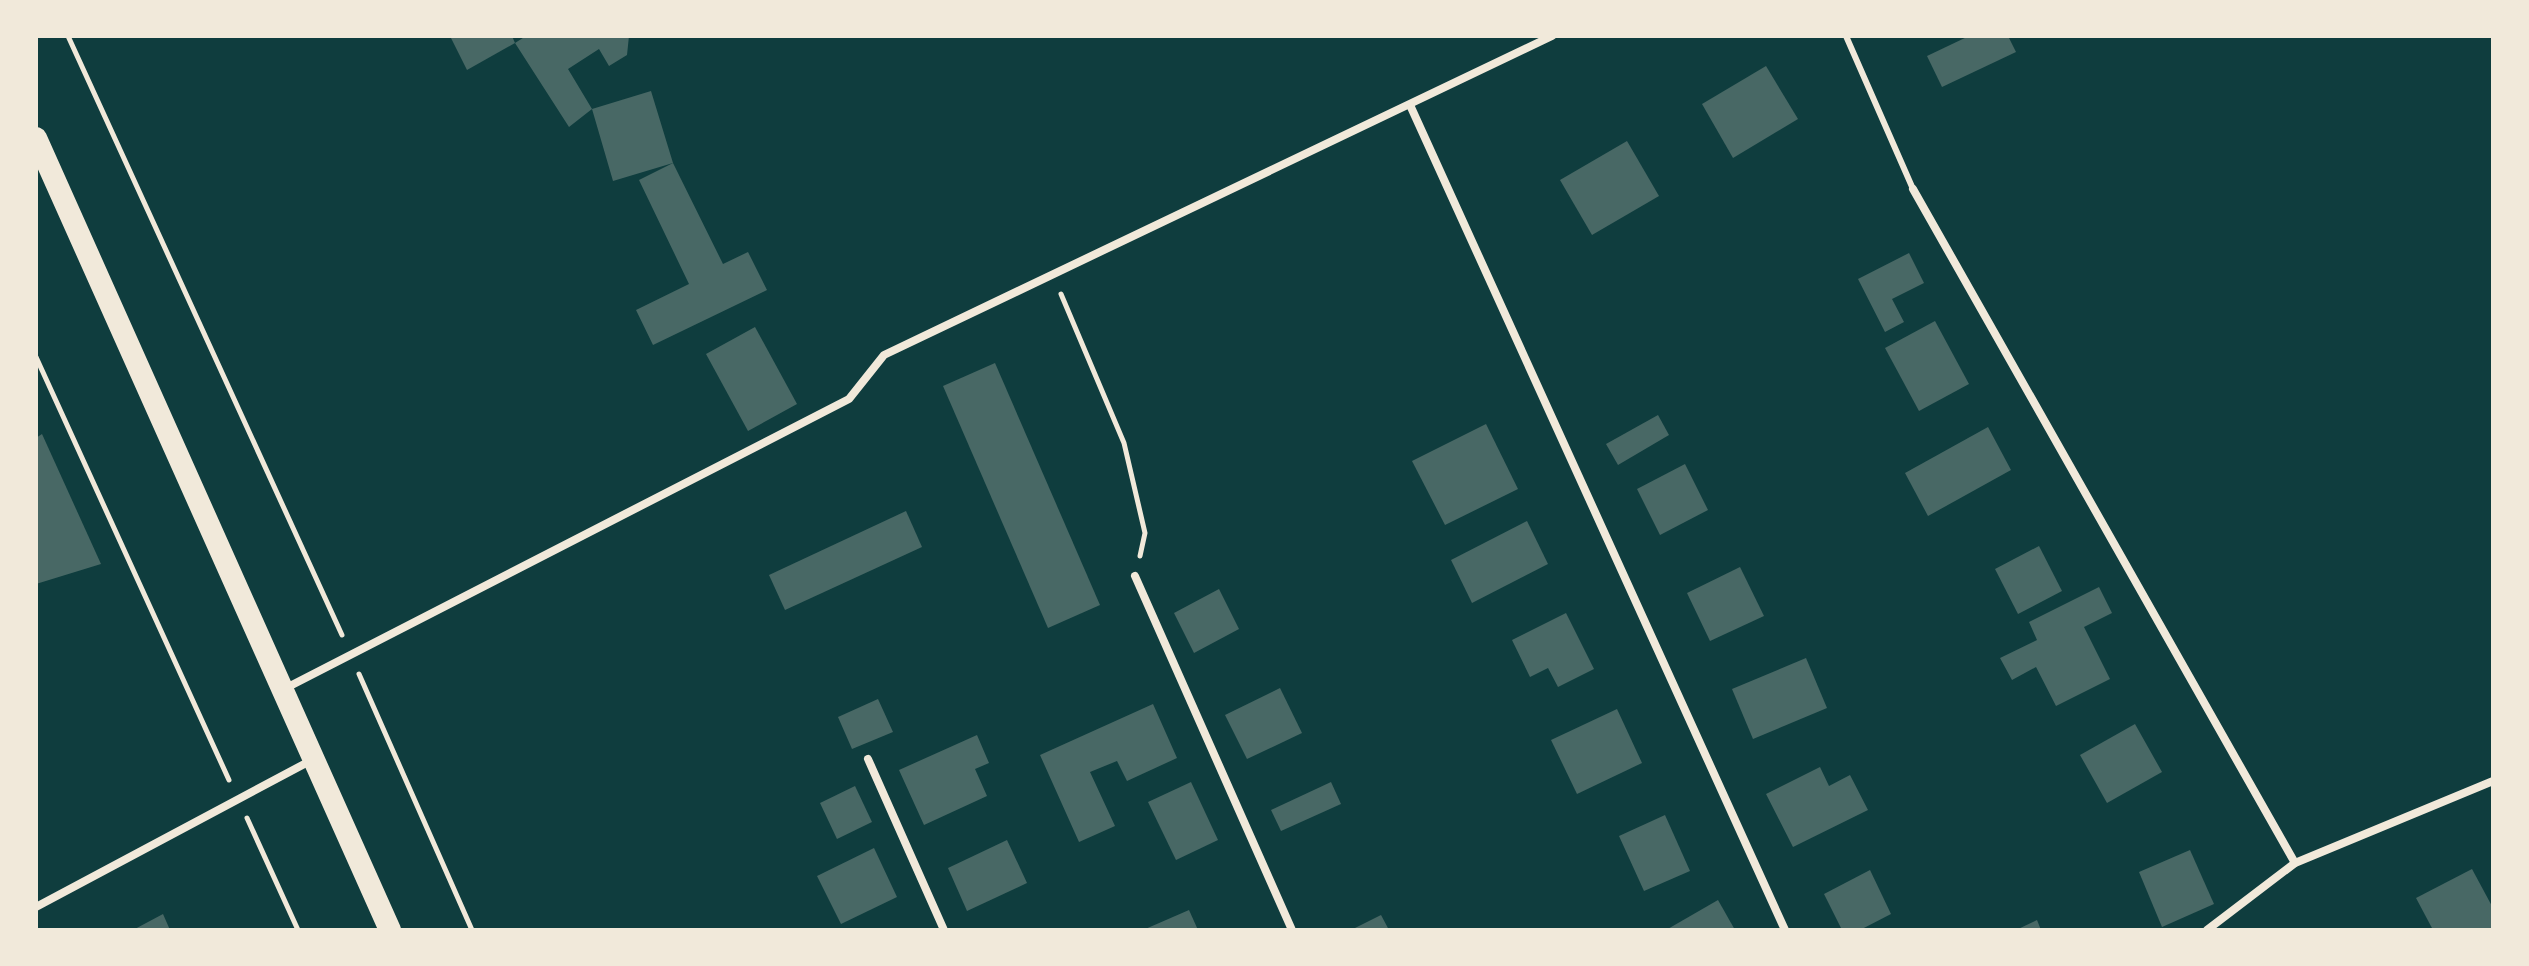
<svg xmlns="http://www.w3.org/2000/svg" width="2529" height="966" viewBox="0 0 2529 966" font-family="'Sofia Sans Condensed',sans-serif">
	<rect width="100%" height="100%" fill="#0f3d3e"/>
	<!-- building -->
	<g fill="#486865">
		<polygon points="450,36 512,36 515,43 467,70"/>
		<polygon points="526,36 629,36 627,55 609,66 599,49 568,69 592,109 569,127 515,43"/>
		<polygon points="1969,36 2008,36 2016,52 1942,87 1927,56"/>
		<polygon points="1766,66 1798,119 1733,158 1702,104"/>
		<polygon points="651,91 673,163 723,264 748,252 767,290 653,345 636,310 689,284 639,180 673,163 613,181 592,109"/>
		<polygon points="1627,141 1659,196 1592,235 1560,180"/>
		<polygon points="1909,253 1924,283 1892,299 1904,322 1885,332 1858,279"/>
		<polygon points="1935,321 1969,384 1919,411 1885,348"/>
		<polygon points="755,327 797,404 748,431 706,354"/>
		<polygon points="995,363 1100,605 1048,628 943,386"/>
		<polygon points="1658,415 1669,435 1618,465 1606,444"/>
		<polygon points="1486,424 1518,489 1445,525 1412,461"/>
		<polygon points="1988,427 2011,470 1928,516 1905,473"/>
		<polygon points="42,434 101,564 36,584 36,438"/>
		<polygon points="1685,464 1708,510 1660,535 1637,489"/>
		<polygon points="906,511 922,547 785,610 769,575"/>
		<polygon points="1527,521 1548,564 1472,603 1451,560"/>
		<polygon points="2039,546 2062,591 2018,614 1995,569"/>
		<polygon points="1740,567 1764,616 1710,641 1687,593"/>
		<polygon points="2099,587 2112,613 2084,627 2110,679 2056,706 2036,667 2012,680 2000,658 2037,640 2029,622"/>
		<polygon points="1219,589 1239,629 1194,653 1174,613"/>
		<polygon points="1566,613 1594,669 1558,687 1548,668 1530,677 1512,640"/>
		<polygon points="1806,658 1827,708 1753,739 1732,689"/>
		<polygon points="1280,688 1302,733 1247,759 1225,715"/>
		<polygon points="878,699 893,732 852,749 838,717"/>
		<polygon points="1153,704 1177,758 1127,781 1117,761 1090,772 1115,826 1079,842 1040,755"/>
		<polygon points="1617,709 1642,763 1577,794 1551,740"/>
		<polygon points="2135,724 2162,772 2107,803 2080,755"/>
		<polygon points="977,735 989,763 975,769 987,796 924,825 899,770"/>
		<polygon points="1820,767 1829,786 1850,775 1868,810 1793,847 1766,794"/>
		<polygon points="1191,782 1218,840 1176,860 1148,802"/>
		<polygon points="1331,782 1341,804 1281,831 1271,810"/>
		<polygon points="855,786 872,822 837,839 820,803"/>
		<polygon points="1665,815 1690,871 1644,891 1619,836"/>
		<polygon points="1007,840 1027,883 967,911 948,868"/>
		<polygon points="874,848 897,897 841,924 817,876"/>
		<polygon points="2190,850 2214,904 2162,927 2139,872"/>
		<polygon points="2472,869 2493,908 2493,930 2433,930 2416,898"/>
		<polygon points="1870,870 1891,914 1860,930 1842,930 1824,894"/>
		<polygon points="1718,900 1735,930 1666,930"/>
		<polygon points="1189,910 1198,930 1143,930"/>
		<polygon points="163,914 170,930 133,930"/>
		<polygon points="1381,915 1389,930 1351,930"/>
		<polygon points="2037,920 2041,930 2016,930"/>
	</g>
	<g fill="none" stroke-linecap="round" stroke-linejoin="round">
		<!-- path -->
		<g stroke="#f1e9da" stroke-width="5">
			<polyline points="68,36 342,635"/>
			<polyline points="1061,294 1124,443 1145,533 1140,556"/>
			<polyline points="36,357 229,780"/>
			<polyline points="359,674 472,930"/>
			<polyline points="247,818 298,930"/>
		</g>
		<!-- service -->
		<polyline stroke="#f1e9da" stroke-width="6" points="1846,36 1913,189"/>
		<!-- minor -->
		<g stroke="#f1e9da" stroke-width="8">
			<polyline points="1410,105 1785,930"/>
			<polyline points="1913,189 2295,863"/>
			<polyline points="1135,576 1292,930"/>
			<polyline points="286,688 849,399 884,355 1552,36"/>
			<polyline points="868,759 944,930"/>
			<polyline points="36,907 310,761"/>
			<polyline points="2207,930 2295,863 2493,781"/>
		</g>
		<!-- trunk -->
		<polyline stroke="#f1e9da" stroke-width="22" points="36,138 390,930"/>
	</g>
	<!-- border -->
	<rect width="2529" height="966" fill="none" stroke="#f1e9da" stroke-width="76"/>
</svg>
